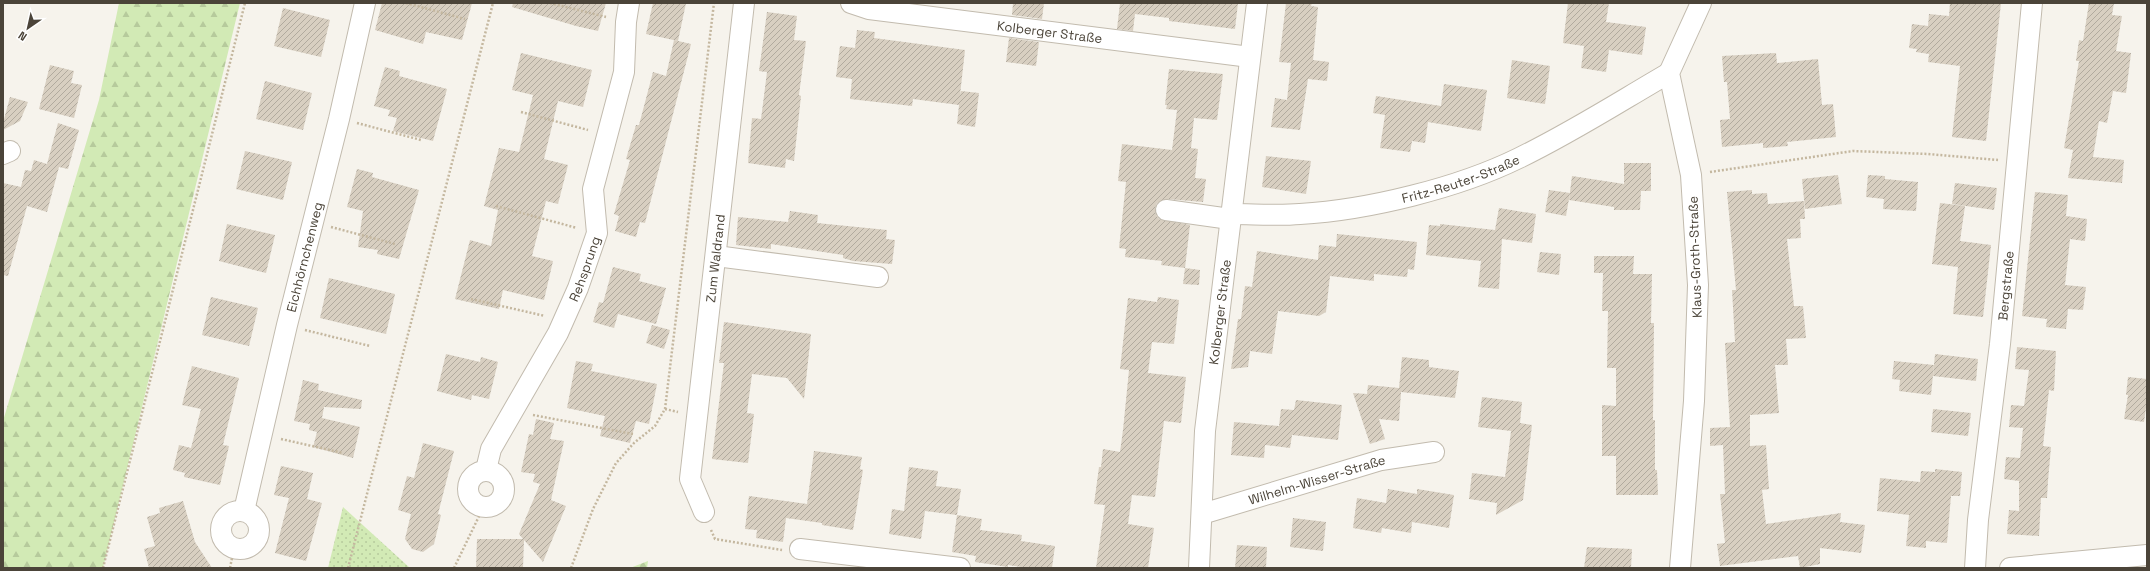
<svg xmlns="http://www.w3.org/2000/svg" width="2150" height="571" viewBox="0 0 2150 571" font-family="'Space Grotesk',sans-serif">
	<defs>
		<pattern id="grass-dots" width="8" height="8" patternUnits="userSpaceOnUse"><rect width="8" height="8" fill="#d2eab5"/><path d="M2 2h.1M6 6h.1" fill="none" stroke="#b6ca9c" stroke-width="1.8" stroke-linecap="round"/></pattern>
		<pattern id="forest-firs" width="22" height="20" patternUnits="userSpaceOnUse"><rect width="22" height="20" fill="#d2eab5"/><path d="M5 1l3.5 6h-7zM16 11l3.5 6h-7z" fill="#b6ca9c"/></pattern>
		<pattern id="building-hatch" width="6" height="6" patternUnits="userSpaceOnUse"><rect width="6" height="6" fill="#d8cfc1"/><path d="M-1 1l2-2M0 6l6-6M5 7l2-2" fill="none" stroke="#b1aa9e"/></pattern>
	</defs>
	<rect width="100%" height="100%" fill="#f6f3ec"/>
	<!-- grass -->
	<polygon fill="url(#grass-dots)" points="343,507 410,568 328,568"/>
	<!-- forest -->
	<g fill="url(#forest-firs)">
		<polygon points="119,3 240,3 103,568 3,568 3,421 99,100"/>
		<polygon points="648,561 647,568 630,568"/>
	</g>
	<!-- building -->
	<g fill="url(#building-hatch)">
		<polygon points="382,3 472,3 462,40 426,32 423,44 375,30"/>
		<polygon points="513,3 606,3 598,31 576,26 512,7"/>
		<polygon points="653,3 686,3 678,41 646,34"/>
		<polygon points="1013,3 1044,3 1042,19 1012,15"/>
		<polygon points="1120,3 1238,3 1235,29 1169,21 1169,18 1135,14 1133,31 1117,29"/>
		<polygon points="1286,3 1312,3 1311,6 1318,7 1313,60 1329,62 1327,81 1308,79 1300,130 1271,127 1275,98 1287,100 1291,63 1279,62"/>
		<polygon points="1568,3 1609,3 1606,22 1646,27 1642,55 1609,50 1606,72 1581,68 1584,46 1563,43"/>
		<polygon points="1950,3 2001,3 1986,141 1952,137 1960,66 1928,62 1929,54 1916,52 1917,49 1909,48 1912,24 1928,26 1929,14 1949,16"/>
		<polygon points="2089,3 2114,3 2112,15 2122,16 2116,51 2131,53 2126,93 2113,91 2107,123 2099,121 2093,157 2124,160 2122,183 2068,178 2073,150 2064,148 2079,61 2076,61 2079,40 2083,41"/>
		<polygon points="283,8 330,20 321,57 274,46"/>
		<polygon points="767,12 797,16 794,40 806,41 799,95 801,96 794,161 786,159 785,168 748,163 752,118 761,119 767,72 759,71"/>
		<polygon points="857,30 875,32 874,38 965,50 960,95 961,91 979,93 975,127 957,124 959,105 913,99 912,106 850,99 852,79 836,77 840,46 855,48"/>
		<polygon points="1009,38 1039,42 1036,66 1006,62"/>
		<polygon points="674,40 691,44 645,223 640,222 636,237 615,231 619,216 614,214 630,160 626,159 636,125 639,125 653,72 666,76"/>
		<polygon points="521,53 592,70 583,107 558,101 544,159 568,165 558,204 546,201 532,256 553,261 544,300 503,290 499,309 455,299 470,240 491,246 498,210 484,206 499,148 519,152 533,95 512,90"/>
		<polygon points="1776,53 1777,63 1818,59 1822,105 1833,104 1836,137 1787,142 1788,146 1763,148 1763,143 1722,147 1720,120 1730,119 1727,82 1724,82 1722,56"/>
		<polygon points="1512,60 1550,66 1545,104 1507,98"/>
		<polygon points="50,65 74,71 71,83 82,85 74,118 39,109"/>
		<polygon points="385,67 400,71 399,76 447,89 433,141 393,131 397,118 388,116 390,110 374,106"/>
		<polygon points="1169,69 1223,74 1217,120 1194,118 1191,148 1198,149 1195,178 1206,179 1203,202 1167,199 1157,203 1155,208 1156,215 1159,219 1190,225 1185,268 1161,265 1162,261 1125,257 1126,249 1119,248 1126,182 1118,181 1122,144 1172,150 1177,110 1166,109 1167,105 1165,105"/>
		<polygon points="265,81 312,93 303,130 256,119"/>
		<polygon points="1444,84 1487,90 1481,131 1428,122 1425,143 1412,141 1410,152 1380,148 1385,115 1373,113 1376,96 1441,106"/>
		<polygon points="10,97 28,102 20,121 3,130 3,123"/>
		<polygon points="58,123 79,130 68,169 59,167 47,212 27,206 8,276 3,275 3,183 21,187 25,170 31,171 34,160 47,164"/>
		<polygon points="245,151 292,162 283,200 236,189"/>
		<polygon points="1266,156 1311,161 1306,194 1262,187"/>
		<polygon points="1624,163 1651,163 1651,191 1641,191 1640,210 1614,210 1614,207 1569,200 1572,176 1624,184"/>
		<polygon points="357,169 373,173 372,177 419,190 399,259 377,254 378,250 358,247 363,211 347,207"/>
		<polygon points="1838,175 1842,204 1805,209 1802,179"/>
		<polygon points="1868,175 1885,176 1885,179 1918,182 1916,211 1883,209 1884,199 1866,197"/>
		<polygon points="1955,183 1997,188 1994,210 1952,204"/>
		<polygon points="1549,190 1570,193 1566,216 1545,212"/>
		<polygon points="1752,190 1752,194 1767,193 1768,204 1804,201 1805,219 1800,219 1801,238 1787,239 1794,306 1803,306 1806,338 1786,339 1788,365 1775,365 1779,413 1750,415 1750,446 1766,445 1769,489 1762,490 1766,524 1841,513 1840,522 1865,525 1861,553 1820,548 1820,564 1800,568 1798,556 1720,566 1717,544 1725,543 1720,494 1725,494 1723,445 1710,446 1710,428 1730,427 1725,343 1735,342 1732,290 1736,290 1727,192"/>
		<polygon points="2035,192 2068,195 2066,216 2087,219 2085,241 2070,239 2065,285 2086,287 2083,310 2068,309 2066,329 2046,327 2047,319 2022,316"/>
		<polygon points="1940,203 1965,206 1960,241 1991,245 1983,317 1953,314 1958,267 1932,264"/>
		<polygon points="1499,208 1536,214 1532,243 1502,239 1499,289 1478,287 1481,261 1426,255 1429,225 1440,226 1440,224 1495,230"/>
		<polygon points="790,211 818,215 817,223 887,230 886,239 895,240 892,264 853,261 843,258 843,255 771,244 771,249 736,245 738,217 788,222"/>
		<polygon points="227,224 275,235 266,273 219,261"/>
		<polygon points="1337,234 1417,242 1414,270 1408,269 1407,277 1374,274 1374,281 1330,276 1326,312 1319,316 1278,311 1272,354 1250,351 1248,367 1231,369 1238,319 1241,319 1245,286 1252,287 1257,251 1318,260 1319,245 1336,247"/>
		<polygon points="1540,252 1561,254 1559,275 1537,272"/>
		<polygon points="1594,256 1634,256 1633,274 1652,274 1651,323 1654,323 1653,420 1655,420 1655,470 1657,470 1658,495 1616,495 1616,456 1602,456 1602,405 1616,406 1616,368 1607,368 1608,311 1602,311 1603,273 1594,273"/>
		<polygon points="613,267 641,274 639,281 666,288 656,324 618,314 614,328 593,322 599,302 603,303"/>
		<polygon points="1185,268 1200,270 1199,285 1183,284"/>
		<polygon points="329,278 395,294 386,334 320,318"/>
		<polygon points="211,297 258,308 249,346 202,335"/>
		<polygon points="1158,297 1179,300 1174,344 1152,342 1148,373 1186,377 1181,423 1164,421 1155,497 1132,495 1128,524 1154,528 1148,568 1096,568 1105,505 1094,504 1099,467 1101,467 1103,449 1120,452 1123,430 1129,370 1120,369 1128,298 1157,302"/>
		<polygon points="724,322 811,334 804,399 787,378 752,374 747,413 754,414 748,463 712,459 724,363 719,363"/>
		<polygon points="652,325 670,330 664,349 646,343"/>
		<polygon points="2017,347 2056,351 2054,391 2049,390 2043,446 2051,447 2048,481 2047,498 2041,498 2039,536 2007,534 2009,510 2019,511 2019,481 2004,479 2006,457 2020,458 2023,428 2009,427 2011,405 2024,406 2029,370 2015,369"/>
		<polygon points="446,354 480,362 481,357 498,362 489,399 472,395 471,400 437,391"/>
		<polygon points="1935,354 1978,359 1976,381 1933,376"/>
		<polygon points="1402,357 1429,360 1429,367 1459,371 1455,398 1401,392 1399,421 1379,419 1385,439 1370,444 1353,393 1367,394 1368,385 1399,388"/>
		<polygon points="576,361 593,364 591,371 657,384 649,424 636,421 630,443 600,436 605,416 567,408"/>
		<polygon points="1894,361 1934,365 1931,395 1899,391 1900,380 1892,379"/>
		<polygon points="192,366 239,378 223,445 229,446 220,485 184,477 185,473 173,470 179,445 191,448 201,409 182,405"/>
		<polygon points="2128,377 2147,379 2147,400 2144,422 2124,419 2128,395 2126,395"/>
		<polygon points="303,380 319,384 318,390 362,400 361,409 324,407 322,418 360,427 353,458 313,447 317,432 309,430 310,424 294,421"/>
		<polygon points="1482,397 1522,402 1520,423 1532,425 1523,500 1496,515 1497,503 1469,499 1472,473 1505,477 1509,448 1511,431 1478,427"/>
		<polygon points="1296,400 1342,405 1338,440 1292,435 1290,448 1265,445 1264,458 1231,455 1234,422 1279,426 1281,409 1294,410"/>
		<polygon points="1933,409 1971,413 1968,436 1931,432"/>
		<polygon points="536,419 554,423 550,439 564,441 551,500 566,506 543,562 524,540 523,568 476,568 477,539 523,539 519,534 540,484 533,482 535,474 521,472 529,434 533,435"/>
		<polygon points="423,443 454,451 438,514 441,515 434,544 423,552 412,549 405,539 411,514 398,510 407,476 414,478"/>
		<polygon points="814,451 862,457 860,469 863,470 853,530 822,525 822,523 786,518 783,542 756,538 757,530 745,529 749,496 807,504"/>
		<polygon points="281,466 313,473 307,499 322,503 306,561 275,553 289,498 274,495"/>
		<polygon points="909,467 938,471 936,486 961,489 957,515 925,511 921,539 889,534 892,509 904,511"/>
		<polygon points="1935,469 1962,472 1960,496 1951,496 1947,543 1926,541 1926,548 1906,546 1909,515 1877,511 1880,478 1920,482 1921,471 1935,472"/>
		<polygon points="1388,489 1417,494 1417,489 1454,495 1449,528 1412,522 1411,533 1382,528 1381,533 1353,528 1357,498 1386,503"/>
		<polygon points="183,501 195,542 212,568 149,568 144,549 155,546 147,517 160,513 159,508"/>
		<polygon points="957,515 982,519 980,530 1022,535 1021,541 1055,546 1052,568 1027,568 1008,565 1008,567 975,562 976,556 952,552"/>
		<polygon points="1293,518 1326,522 1323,551 1290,547"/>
		<polygon points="1237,545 1267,547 1266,568 1235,568"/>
		<polygon points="1587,547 1632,549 1631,568 1584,568"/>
	</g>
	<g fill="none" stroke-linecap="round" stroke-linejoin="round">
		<defs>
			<g id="minor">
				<path id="s1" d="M851,3L869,9L1250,57"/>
				<polyline points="3,154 10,151"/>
				<polyline points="1166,210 1230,219"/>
				<path id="s2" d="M1231,214C1254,214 1277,216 1300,214C1368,210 1458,188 1519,158C1571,133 1619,102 1669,73"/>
				<polyline points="716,256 878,277"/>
				<path id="s3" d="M486,470L491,449L558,333L578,288L597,233L593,189L624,72L626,22L629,3"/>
				<circle cx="486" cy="489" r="18"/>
				<circle cx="240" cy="530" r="19"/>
				<path id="s4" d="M244,511L287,325L339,119L365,3"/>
				<path id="s5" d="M704,512L690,479L744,3"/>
				<path id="s6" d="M1202,514L1381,460L1434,452"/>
				<polyline points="800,549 960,568"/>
				<path id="s7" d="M1199,568L1205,431L1257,3"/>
				<polyline points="1680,568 1694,401 1698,285 1691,175 1669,73 1701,3"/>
				<path id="s8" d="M1975,568L1978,520L2000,344L2032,3"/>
				<polyline points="2010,568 2147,555"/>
			</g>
		</defs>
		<!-- minor casing -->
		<use href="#minor" stroke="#c2bbae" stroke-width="22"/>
		<!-- path -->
		<g stroke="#c4b79f" stroke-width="2.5" stroke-dasharray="2 2" stroke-linecap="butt">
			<polyline points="406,3 465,19"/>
			<polyline points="550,3 606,17"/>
			<polyline points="521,112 588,130"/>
			<polyline points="357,123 421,140"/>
			<polyline points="1710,172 1853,151 1928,154 1998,160"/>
			<polyline points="496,206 577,228"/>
			<polyline points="331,227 395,244"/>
			<polyline points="471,299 545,316"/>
			<polyline points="305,330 370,346"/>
			<polyline points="665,409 678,412"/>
			<polyline points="533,415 633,434"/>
			<polyline points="281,439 343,453"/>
			<polyline points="711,530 715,539 782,550"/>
			<polyline points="103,568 245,3"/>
			<polyline points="230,568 234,548"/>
			<polyline points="348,568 493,3"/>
			<polyline points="454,568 483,508"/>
			<polyline points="571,568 593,509 616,463 634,443 655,426 665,409 714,3"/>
		</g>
		<!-- minor -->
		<use href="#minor" stroke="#fff" stroke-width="20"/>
	</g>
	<g text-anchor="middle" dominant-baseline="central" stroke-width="3" stroke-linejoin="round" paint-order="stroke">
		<!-- street labels -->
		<g font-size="13" fill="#4b4439" stroke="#fff">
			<text stroke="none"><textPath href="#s1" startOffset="201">Kolberger Straße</textPath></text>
			<text stroke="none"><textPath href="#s2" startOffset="234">Fritz-Reuter-Straße</textPath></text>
			<text stroke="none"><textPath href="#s4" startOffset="261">Eichhörnchenweg</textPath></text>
			<text transform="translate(1695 257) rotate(-92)">Klaus-Groth-Straße</text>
			<text stroke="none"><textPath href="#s5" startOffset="258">Zum Waldrand</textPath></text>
			<text stroke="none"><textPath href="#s3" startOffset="225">Rehsprung</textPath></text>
			<text stroke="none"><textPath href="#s8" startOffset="284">Bergstraße</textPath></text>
			<text stroke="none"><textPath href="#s7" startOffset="257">Kolberger Straße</textPath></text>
			<text stroke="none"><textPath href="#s6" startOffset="120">Wilhelm-Wisser-Straße</textPath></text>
		</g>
	</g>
	<!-- border -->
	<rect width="2150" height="571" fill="none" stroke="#4b4439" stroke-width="8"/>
	<!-- north arrow -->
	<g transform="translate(28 28) rotate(214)" stroke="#ffffff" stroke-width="3" paint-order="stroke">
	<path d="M0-3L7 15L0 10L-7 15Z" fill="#4b4439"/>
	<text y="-6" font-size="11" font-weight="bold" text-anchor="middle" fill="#4b4439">N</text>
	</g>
</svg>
